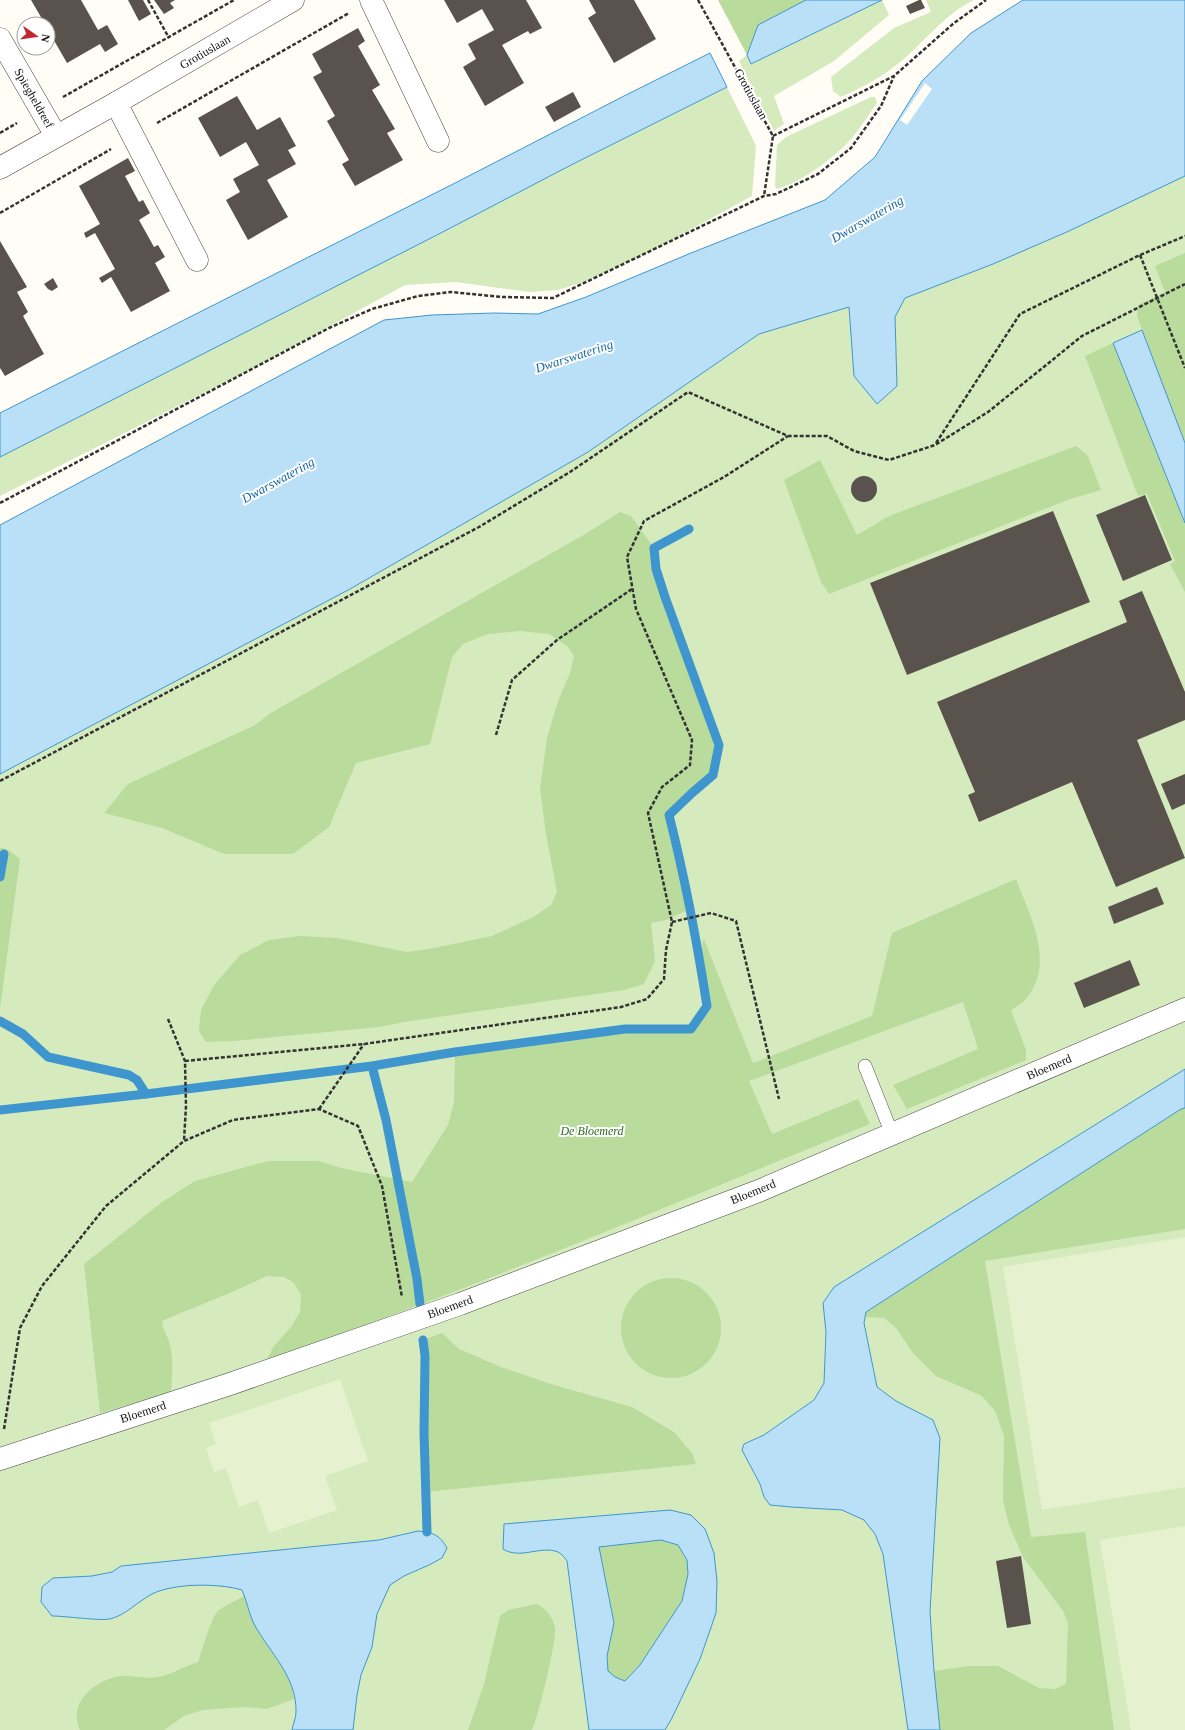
<svg xmlns="http://www.w3.org/2000/svg" width="1185" height="1730" viewBox="0 0 1185 1730" font-family="'Times New Roman',serif">
	<rect width="100%" height="100%" fill="#fffdf5"/>
	<!-- green -->
	<g fill="#d5ebbd">
		<polygon points="882,0 889,15 834,61 774,96 784,124 774,131 739,61 747,55 751,64"/>
		<path d="M926,0H974C943,15 925,42 899,63C882,77 861,88 841,97L833,91L831,77L894,28L931,12Z"/>
		<polygon points="727,87 756,146 752,196 653,250 584,282 558,290 529,292 456,282 405,285 253,368 0,496 0,457 437,235 573,164"/>
		<path d="M871,97H875L877,103C869,114 861,127 852,138C834,158 802,182 777,189L775,186L777,145L786,137Z"/>
		<polygon points="1185,174 1185,1730 0,1730 0,765 350,589 588,452 759,334 849,307 854,376 897,386 895,317 905,298 993,264"/>
	</g>
	<!-- forest -->
	<g fill="#b9dc9c">
		<polygon points="718,0 806,0 758,25 747,55"/>
		<polygon points="1185,253 1185,443 1137,316 1138,305 1165,292 1155,266"/>
		<polygon points="1113,343 1185,523 1185,592 1170,564 1175,561 1147,494 1138,496 1085,356"/>
		<polygon points="1076,446 1088,456 1101,490 1070,499 829,594 821,582 784,480 820,460 857,535 889,516"/>
		<polygon points="620,512 631,516 654,548 656,569 665,597 719,745 713,775 692,793 669,815 678,848 690,909 666,920 651,923 655,961 644,984 624,990 404,1022 379,1027 234,1041 206,1042 199,1031 201,1010 214,985 240,955 269,940 300,936 338,938 407,952 429,949 492,936 533,917 551,905 557,892 546,834 540,789 547,738 558,701 570,673 574,656 567,646 549,634 520,631 488,634 463,644 452,657 430,744 356,763 329,827 293,854 224,854 162,828 104,813 128,784 255,725 269,714 587,533"/>
		<polygon points="0,847 10,851 20,859 0,1009"/>
		<path d="M1016,879C1030,916 1056,963 1026,999C1022,1004 1016,1007 1011,1010L1026,1050V1060L907,1109L893,1085L978,1049L963,1002L749,1081L772,1134L858,1099L870,1124C670,1204 472,1291 267,1359L274,1346L291,1327L300,1312L301,1294L294,1283L284,1277L267,1276L232,1292L162,1321C163,1332 168,1335 170,1345C174,1361 172,1376 171,1392L100,1413L84,1264L162,1202L195,1181L268,1161H319L341,1168L412,1182L448,1125L454,1102L455,1052L625,1029H691L707,1006L699,952L704,939L753,1063L872,1016L892,933Z"/>
		<polygon points="1185,1108 1185,1229 985,1261 1031,1537 1085,1532 1114,1730 940,1730 934,1671 969,1666 998,1666 1039,1688 1055,1689 1066,1684 1068,1623 1063,1611 1023,1557 1009,1525 1003,1500 1004,1436 995,1411 982,1396 936,1376 913,1353 896,1328 884,1318 865,1317 866,1312 1181,1109"/>
		<circle cx="671" cy="1328" r="50"/>
		<polygon points="442,1333 459,1349 501,1367 554,1385 632,1407 674,1432 692,1453 696,1464 426,1492 424,1433 425,1356 423,1340"/>
		<polygon points="661,1540 678,1545 687,1560 688,1574 682,1601 640,1665 625,1681 615,1677 608,1671 607,1656 614,1623 599,1546"/>
		<path d="M244,1596C247,1605 250,1615 254,1623C266,1650 291,1669 294,1699L267,1709L244,1707L203,1710L184,1716L164,1730H80C68,1704 91,1684 115,1677C126,1673 145,1680 158,1677C170,1675 185,1666 198,1662C202,1651 210,1621 217,1612C224,1605 236,1601 244,1596Z"/>
		<path d="M537,1604C546,1609 553,1617 555,1628C557,1640 538,1718 532,1730H468L484,1684L500,1616L508,1610Z"/>
	</g>
	<!-- pitch -->
	<g fill="#e6f2cf">
		<polygon points="1185,1237 1185,1487 1042,1510 1003,1267"/>
		<polygon points="340,1379 368,1461 325,1476 337,1510 269,1533 258,1500 239,1507 226,1468 214,1472 206,1448 216,1444 209,1423"/>
		<polygon points="1185,1526 1185,1730 1131,1730 1100,1540"/>
	</g>
	<!-- water -->
	<g fill="#b9e0f7" stroke="#3f96cf" fill-rule="evenodd">
		<polygon points="806,0 882,0 751,64 747,55 758,25"/>
		<polygon points="1023,0 1185,0 1185,176 1069,231 993,264 905,298 895,317 897,386 877,404 854,376 849,307 759,334 588,452 350,589 0,774 0,525 384,320 432,315 494,313 538,314 586,297 691,253 825,200 875,157 922,81 971,33"/>
		<polygon points="710,53 727,87 573,164 437,235 0,457 0,413 459,181 624,96"/>
		<polygon points="1142,330 1185,443 1185,523 1113,343"/>
		<polygon points="1185,1069 1185,1108 1181,1109 866,1312 864,1323 877,1387 896,1401 933,1420 940,1438 930,1612 934,1671 940,1730 908,1730 883,1554 875,1534 864,1520 842,1510 791,1507 770,1505 764,1497 760,1484 742,1450 744,1444 764,1435 814,1400 824,1383 826,1332 823,1303 834,1287"/>
		<path d="M670,1510L691,1515L705,1529L714,1553L717,1581L716,1613L700,1659L672,1718L665,1730H589L567,1561C565,1558 562,1554 558,1552C541,1545 520,1560 503,1549L504,1524ZM661,1540L678,1545L687,1560L688,1574L682,1601L640,1665L625,1681L615,1677L608,1671L607,1656L614,1623L599,1547Z"/>
		<path d="M418,1531C433,1533 439,1534 447,1548L442,1558L429,1565L404,1576L390,1585L377,1614L372,1647L361,1675L357,1695L353,1730H292C293,1724 296,1718 296,1712C297,1677 270,1653 254,1624C249,1614 247,1601 242,1590C218,1583 174,1583 152,1594C137,1602 126,1615 110,1619C100,1621 65,1616 52,1616L41,1602L42,1587L53,1578L92,1576L112,1572L121,1566L379,1540Z"/>
	</g>
	<!-- pier -->
	<polygon fill="#fffdf5" points="925,83 932,89 907,125 900,120"/>
	<g fill="none" stroke-linecap="round" stroke-linejoin="round">
		<!-- stream -->
		<g stroke="#3f96cf" stroke-width="9">
			<polyline points="0,877 4,854"/>
			<polyline points="0,1021 23,1034 48,1057 129,1075 137,1080 146,1094"/>
			<polyline points="372,1066 386,1120 417,1279 420,1304"/>
			<path d="M0,1110L146,1094L372,1066L455,1052L625,1029H691L707,1006C697,942 685,878 669,815L692,793L713,775L719,745L665,597L656,569L654,548L689,529"/>
			<polyline points="423,1340 425,1356 424,1433 427,1532"/>
		</g>
	</g>
	<!-- building -->
	<g fill="#5a524d">
		<polygon points="31,0 81,0 98,30 107,25 118,44 105,52 100,44 67,63 48,30 48,24 45,24"/>
		<polygon points="128,0 143,0 151,14 139,21"/>
		<polygon points="154,0 175,0 170,3 174,8 164,14"/>
		<polygon points="444,0 526,0 542,28 530,34 528,31 502,45 524,83 485,106 463,67 476,59 468,44 494,30 482,9 457,23"/>
		<polygon points="589,0 634,0 656,39 614,63 588,18 596,13"/>
		<polygon points="919,0 921,0 925,8 910,14 906,6"/>
		<polygon points="358,28 365,41 358,46 380,85 372,90 395,129 387,133 403,160 355,186 342,164 349,160 327,121 335,116 313,77 322,72 312,54"/>
		<polygon points="573,92 581,107 554,122 545,107"/>
		<polygon points="237,96 257,130 280,117 296,146 288,150 296,164 267,180 288,217 248,240 226,200 240,192 233,179 259,165 246,142 220,157 198,118"/>
		<polygon points="128,158 135,171 125,176 139,202 143,200 150,213 139,220 154,247 158,245 165,257 155,263 170,291 131,312 111,277 102,283 99,278 115,269 95,233 86,238 84,233 100,224 79,186"/>
		<polygon points="0,241 27,287 17,292 28,312 23,316 44,354 5,376 0,368"/>
		<polygon points="53,278 58,287 52,291 48,289 44,284"/>
		<circle cx="864" cy="489" r="13"/>
		<polygon points="1145,495 1172,560 1123,581 1096,515"/>
		<polygon points="1053,511 1090,602 907,675 870,583"/>
		<polygon points="1142,591 1185,692 1185,720 1137,740 1185,858 1116,887 1072,782 979,822 968,795 975,792 937,702 1127,622 1119,601"/>
		<polygon points="1185,774 1185,804 1172,810 1161,784"/>
		<polygon points="1157,887 1164,904 1114,924 1108,907"/>
		<polygon points="1130,960 1140,985 1084,1008 1074,983"/>
		<polygon points="1021,1556 1031,1624 1007,1628 996,1561"/>
	</g>
	<g fill="none" stroke-linecap="round" stroke-linejoin="round">
		<defs>
			<polyline id="lane" points="865,1066 892,1134"/>
			<g id="street">
				<polyline points="371,0 438,141"/>
				<polyline points="0,39 56,136"/>
				<polyline points="116,103 197,260"/>
				<polyline points="0,168 116,103 293,0"/>
				<polyline points="0,1459 230,1384 460,1304 761,1190 1185,1009"/>
			</g>
		</defs>
		<!-- lane casing -->
		<use href="#lane" stroke="#444" stroke-width="14"/>
		<!-- street casing -->
		<use href="#street" stroke="#444" stroke-width="23"/>
		<!-- path -->
		<g stroke="#333" stroke-width="2.5" stroke-dasharray="4 2" stroke-linecap="butt">
			<polyline points="148,0 169,38"/>
			<polyline points="698,0 773,136 764,196"/>
			<polyline points="63,97 234,0"/>
			<polyline points="157,123 349,13"/>
			<polyline points="0,133 17,123"/>
			<polyline points="773,136 894,76 954,23 986,0"/>
			<polyline points="0,213 111,149"/>
			<polyline points="1140,255 1185,368"/>
			<polyline points="936,443 1020,314 1140,255 1185,236"/>
			<polyline points="0,503 329,328 372,309 418,296 451,292 502,297 553,298 764,196 776,194 818,174 851,148 881,106 894,76"/>
			<polyline points="496,735 512,680 557,640 632,589"/>
			<polyline points="0,781 479,527 570,472 688,392 788,436 827,436 854,451 889,460 935,445 988,412 1082,336 1185,284"/>
			<polyline points="672,922 711,913 736,921 779,1099"/>
			<polyline points="168,1019 185,1061 186,1106 184,1141"/>
			<polyline points="185,1061 364,1044 621,1007 647,999 664,979 666,950 672,922 648,813 662,787 690,765 692,740 636,609 627,557 644,521 724,477 788,436"/>
			<polyline points="319,1109 364,1044"/>
			<polyline points="4,1429 20,1328 42,1286 106,1206 184,1141 233,1120 319,1109 358,1126 382,1186 402,1297"/>
		</g>
		<!-- lane -->
		<use href="#lane" stroke="#fff" stroke-width="13"/>
		<!-- street -->
		<use href="#street" stroke="#fff" stroke-width="22"/>
	</g>
	<g text-anchor="middle" dominant-baseline="central" stroke-width="4" stroke-linejoin="round" paint-order="stroke">
		<!-- street labels -->
		<g font-size="12" fill="#111" stroke="#fff">
			<text transform="translate(205 52) rotate(-30)">Grotiuslaan</text>
			<text transform="translate(751 94) rotate(61)">Grotiuslaan</text>
			<text transform="translate(34 98) rotate(60)">Spiegheldreef</text>
			<text transform="translate(1049 1067) rotate(-23)">Bloemerd</text>
			<text transform="translate(753 1192) rotate(-22)">Bloemerd</text>
			<text transform="translate(450 1307) rotate(-20)">Bloemerd</text>
			<text transform="translate(143 1412) rotate(-18)">Bloemerd</text>
		</g>
		<!-- park labels -->
		<g font-size="12" font-style="italic" fill="#2f6b1f" stroke="#fff">
			<text x="592" y="1131">De Bloemerd</text>
		</g>
		<!-- water labels -->
		<g font-size="13" font-style="italic" fill="#1768a6" stroke="#fff">
			<text transform="translate(867 219) rotate(-30)">Dwarswatering</text>
			<text transform="translate(574 356) rotate(-18)">Dwarswatering</text>
			<text transform="translate(278 480) rotate(-29)">Dwarswatering</text>
		</g>
	</g>
	<!-- north arrow -->
	<g transform="translate(36 36) rotate(103)"><circle r="19" fill="#ffffff" stroke="#a0a0a0"/>
	<path d="M0-3L7 15L0 10L-7 15Z" fill="#c4262e"/>
	<text y="-6" font-size="11" font-weight="bold" text-anchor="middle" fill="#111111">N</text>
	</g>
</svg>
